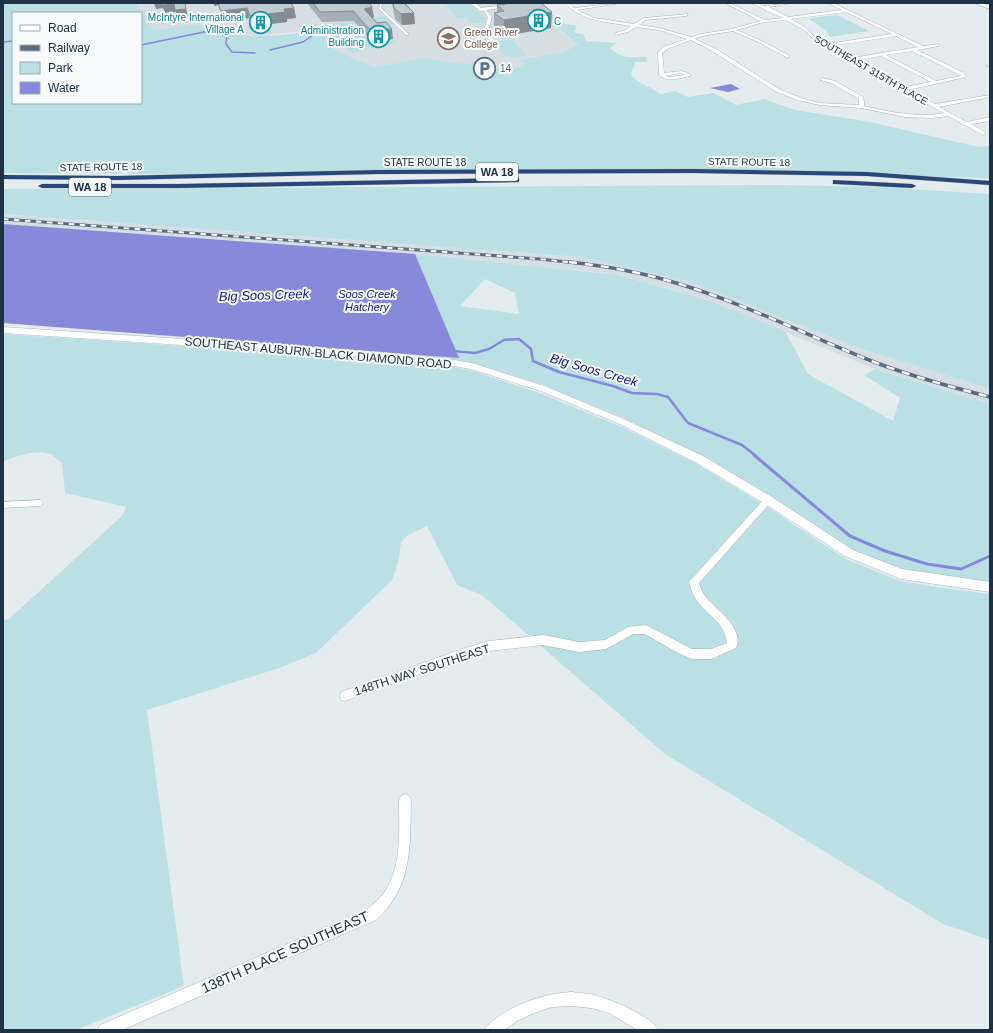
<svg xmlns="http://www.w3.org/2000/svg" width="993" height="1033" viewBox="0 0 993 1033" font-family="Arial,sans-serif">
	<rect width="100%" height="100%" fill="#e5ecf0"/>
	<!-- built -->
	<g fill="#d6dee4">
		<polygon points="136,3 525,3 557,29 578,44 564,52 518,60 524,66 480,73 471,64 446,62 424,58 375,67 339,52 326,41 323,30 254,36 222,32 195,24 154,30"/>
		<polygon points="3,214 581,257 688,281 856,347 990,389 990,404 875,369 707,300 619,275 415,254 3,224"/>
	</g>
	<!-- green -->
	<g fill="#bcdfe3" fill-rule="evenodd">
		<path d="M3,3H136L154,30L195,24L222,32L254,36L281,35L323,30L326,41L332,47L339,52L375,67L424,58L446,62L471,64L480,73L524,66L518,60L564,52L578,44L529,6L538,4L565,24L576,25L575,33L583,34L586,41L617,43L610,48C620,59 632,57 646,57L647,62H635L631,75C639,85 651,86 660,94L675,91L688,97L714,93L736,105L764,99L795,110L870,122L979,147L990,146V178L573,169L179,174L3,173ZM13,13H141V103H13Z"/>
		<polygon points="443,3 468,3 486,19 484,23 470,23 467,18 458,18"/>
		<path d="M837,15L869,31L830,37C827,29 818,25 810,20L811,18Z"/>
		<polygon points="385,16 395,25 381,27 379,24 330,29 326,24 374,19 373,18"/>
		<polygon points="360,30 371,43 395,40 397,42 352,53 343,46 333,33"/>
		<path d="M511,39L526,54V55C509,60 505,58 497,44L498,42Z"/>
		<polygon points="777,185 879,187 990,194 990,389 856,347 688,281 581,257 3,214 3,189"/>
		<path d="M3,224L415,254L618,275L707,300L785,331L808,374L893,421L900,398L864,375L875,369L990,404V582L901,569L851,550L702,456L628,420L546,386L474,363L444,358L377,352L387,312ZM485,279L515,293L519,314L460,306Z"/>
		<path d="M3,334L375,359L441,365L470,370L540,393L622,427L695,463L763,504L846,559L900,581L936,587L990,594V940L943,924L665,754L482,595L457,585L427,526L408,535L401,542L398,563L392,580L316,653L282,667L147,710L184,986L76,1030H3V620L9,619L122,516L126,507L65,493L62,463C59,461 55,457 52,455C38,448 16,456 3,462Z"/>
	</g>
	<!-- water -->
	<g fill="#8889da">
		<polygon points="731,84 740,89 728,92 710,88"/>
		<polygon points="3,224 415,254 459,358 3,323"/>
	</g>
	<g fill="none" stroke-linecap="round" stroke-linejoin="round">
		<!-- stream-far2 -->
		<g stroke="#8889da" stroke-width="1.5">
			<polyline points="3,42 13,41"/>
			<polyline points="141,45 204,32 213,32 227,36 226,44 232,52 255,53"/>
			<polyline points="270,50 303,42 318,32"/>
		</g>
		<!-- stream-far1 -->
		<polyline stroke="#8889da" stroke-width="2.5" points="453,351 475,353 489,349 504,340 519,339 531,349 533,361 559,372 613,386 632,393 657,394 668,397 688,423 742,445 756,456"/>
		<!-- stream -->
		<polyline stroke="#8889da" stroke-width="3" points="754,455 850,536 885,551 927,564 961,569 990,556"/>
		<defs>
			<polygon id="pedestrian" points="378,3 380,3 382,4 381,8 408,33 408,35 406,35 379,9 380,5"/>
			<g id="minor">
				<path d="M565,3H569L574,8L621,3L577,10L594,18L634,24L644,18L688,14L687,16L645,20L639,25L659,28L691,37L701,34L732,29L760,21L725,3H730L765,20L783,18L751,3H757L764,6L792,3L769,7L788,17L842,10L828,3H833L923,46L939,44V46L917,50L964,73L966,77L908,90L935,104L990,95V97L939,107L967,122L990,117V121L971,124L985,132V134L983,135L948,116L932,118L905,117L861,108L819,105L797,100L775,91L712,51L691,40L667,49L662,53L664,73L682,71L690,74V76C680,78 667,83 659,75L658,53L663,47L687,39L659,30L636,27L628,32L615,35V33L626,30L631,26C607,22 581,21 565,3ZM846,12L892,34L827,44L817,39L802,25L791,19ZM786,20L807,32L815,41L823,47L944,113C917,118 890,112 864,106V102L863,97L835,81L822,78L820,80L831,83L859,99V105L819,103L801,98L779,89L716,49L695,39L702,36L733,31L758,42L788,58L790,56L760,40L737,30L764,22ZM896,36L918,47L852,58L831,46ZM912,51L960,75L961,76L936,81L886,55ZM881,56L931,82L905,87L856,60ZM681,73L684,75L671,77L665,76Z"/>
				<polygon points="483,9 485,9 492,17 487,33 496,41 496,43 492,43 483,33 488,17"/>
				<polygon points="989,65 990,65 990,67 987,66"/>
				<path d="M768,497L771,498L772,500L771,502L699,583C701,588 702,593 706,597C716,610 745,628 736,648L711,659H692L678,653L645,634H633L606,649L579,652L543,645L489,651L465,658L345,701L341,700L340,696L341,692L465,648L489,641L543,635L579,642L605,640L628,627L646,625L692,649H711L727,643C724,621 710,618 698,602C693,596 691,589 689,582L765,498Z"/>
				<polygon points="40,500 44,503 40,506 3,508 3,502"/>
				<path d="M405,794L409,796L411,800C410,846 413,887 376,920L122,1030H98L100,1025L366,910C374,904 382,897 387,888C402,863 399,828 399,800L401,796Z"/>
				<path d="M571,992C577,993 584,993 590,994C606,997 652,1016 658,1030H638L609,1013L591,1008L571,1006L552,1007L534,1013L517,1021L504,1030H485C488,1024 492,1021 498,1017C520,1002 544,994 571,992Z"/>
			</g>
			<polygon id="tertiary" points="470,3 475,3 481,8 521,3 534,3 480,11"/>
			<g id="secondary">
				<polygon points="975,3 981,3 990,6 990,9"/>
				<polygon points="3,327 377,352 442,358 472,363 547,387 628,421 703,456 772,497 853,550 902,569 990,582 990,592 901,579 845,556 764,503 695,462 622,425 541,391 471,369 442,364 377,358 3,333"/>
			</g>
			<g id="motorway">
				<polygon points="694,169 867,172 990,181 990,185 867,176 694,173 378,174 117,180 3,179 3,175 117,176 378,170"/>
				<polygon points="516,178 519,178 519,182 178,188 42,188 38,186 42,184 178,184"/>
				<polygon points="833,180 912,184 916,186 912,188 836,184 833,184"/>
			</g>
		</defs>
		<!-- pedestrian casing -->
		<use href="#pedestrian" stroke="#aab4bc" stroke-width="1"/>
		<!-- minor casing -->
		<use href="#minor" stroke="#aab4bc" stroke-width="1"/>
		<!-- tertiary casing -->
		<use href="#tertiary" stroke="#aab4bc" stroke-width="1"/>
		<!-- secondary casing -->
		<use href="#secondary" stroke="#abb9c6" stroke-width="1"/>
		<!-- motorway casing -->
		<use href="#motorway" stroke="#c5c9ce" stroke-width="1"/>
		<!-- pedestrian -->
		<use href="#pedestrian" fill="#fff" fill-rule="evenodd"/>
		<!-- minor -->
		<use href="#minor" fill="#fff" fill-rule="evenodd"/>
		<!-- tertiary -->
		<use href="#tertiary" fill="#fff" fill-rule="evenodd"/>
		<!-- secondary -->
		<use href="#secondary" fill="#fff" fill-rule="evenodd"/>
		<!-- motorway -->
		<use href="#motorway" fill="#294674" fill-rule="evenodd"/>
		<defs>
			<polyline id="rail-far1" points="3,219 539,259 577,263"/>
			<path id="rail" d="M569,262C605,266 641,272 676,283C744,303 808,336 874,362C911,376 951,387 990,397"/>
		</defs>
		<!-- rail-far1 casing -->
		<use href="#rail-far1" stroke="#5c6c7f" stroke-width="3"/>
		<!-- rail casing -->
		<use href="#rail" stroke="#5c6c7f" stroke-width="3.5"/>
		<!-- rail-far1 -->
		<use href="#rail-far1" stroke="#f6fafb" stroke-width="2" stroke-dasharray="5.5" stroke-linecap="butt"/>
		<!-- rail -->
		<use href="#rail" stroke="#f6fafb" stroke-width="2.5" stroke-dasharray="8" stroke-linecap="butt"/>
	</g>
	<!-- wall -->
	<g fill="#a5aeb4">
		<polygon points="214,3 291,3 294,8 296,18 287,19 287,22 253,26 249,18 223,21 218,5 214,6"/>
		<polygon points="307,3 369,3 374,17 372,17 393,39 372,42 354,21 322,22"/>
		<polygon points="392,3 414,3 405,4 415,24 402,25 395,19"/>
		<polygon points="497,3 541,3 551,28 503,36 494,29 494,13 497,12"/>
	</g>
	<!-- shaded-wall -->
	<g fill="#868d92">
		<polygon points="154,3 185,3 188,17 177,18 176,12 165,13 163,8 156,9"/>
		<polygon points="214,3 217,3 218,5 214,6"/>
		<polygon points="397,3 414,3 397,6"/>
		<polygon points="372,7 374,17 366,19 364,9"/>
		<polygon points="247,8 249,18 223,21 221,11"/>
		<polygon points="294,8 296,18 287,19 287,22 253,26 250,16 284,9"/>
		<polygon points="552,12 551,28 503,36 504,20"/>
		<polygon points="414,13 415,24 402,25 401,14"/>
		<polygon points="392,29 393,39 372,42 371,31"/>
	</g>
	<!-- building -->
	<g fill="#c0cad1" stroke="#868d92">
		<polygon points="162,3 185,3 186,9 175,10 174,4 162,5"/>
		<polygon points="218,3 291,3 294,8 284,9 285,12 250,16 247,8 221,11"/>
		<polygon points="313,3 369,3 372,7 364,9 377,23 386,22 392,29 371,31 353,11 320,12"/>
		<polygon points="393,3 404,3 414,13 401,14 394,8"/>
		<polygon points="506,3 541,3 552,12 504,20 494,13 504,11 497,5 506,4"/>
	</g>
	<!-- icons -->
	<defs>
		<symbol id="building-ring" viewBox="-11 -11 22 22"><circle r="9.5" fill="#f6fafb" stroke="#0f9aa8" stroke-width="1.5"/><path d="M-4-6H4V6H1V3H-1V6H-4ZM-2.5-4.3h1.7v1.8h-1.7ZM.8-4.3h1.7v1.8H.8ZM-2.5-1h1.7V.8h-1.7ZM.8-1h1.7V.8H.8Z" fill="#0f9aa8"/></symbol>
		<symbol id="university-ring" viewBox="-11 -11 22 22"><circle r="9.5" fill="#f6fafb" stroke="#8d6e63" stroke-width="1.5"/><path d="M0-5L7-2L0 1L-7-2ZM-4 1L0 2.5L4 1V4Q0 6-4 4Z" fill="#8d6e63"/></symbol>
		<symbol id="parking-ring" viewBox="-11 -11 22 22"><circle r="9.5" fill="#f6fafb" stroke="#5c6f8a" stroke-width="1.5"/><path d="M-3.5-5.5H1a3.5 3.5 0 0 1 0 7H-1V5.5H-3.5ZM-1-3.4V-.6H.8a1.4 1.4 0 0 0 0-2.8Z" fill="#5c6f8a"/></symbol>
	</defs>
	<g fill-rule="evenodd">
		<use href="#building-ring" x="526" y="8" width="25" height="25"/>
		<use href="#building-ring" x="248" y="10" width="25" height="25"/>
		<use href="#building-ring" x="366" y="24" width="25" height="25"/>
		<use href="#university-ring" x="436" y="26" width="25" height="25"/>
		<use href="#parking-ring" x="472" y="56" width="25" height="25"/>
	</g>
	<g text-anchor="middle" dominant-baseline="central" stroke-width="4" stroke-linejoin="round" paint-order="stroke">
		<!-- far-culture labels -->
		<g font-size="10" fill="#0d838f" stroke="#f6fafb" text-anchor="end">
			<text x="244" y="17">McIntyre International<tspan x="244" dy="12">Village A</tspan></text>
			<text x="554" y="21" text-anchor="start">C</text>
			<text x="364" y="30">Administration<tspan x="364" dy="12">Building</tspan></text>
		</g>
		<!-- far-education labels -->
		<g font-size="10" fill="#785e54" stroke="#f6fafb" text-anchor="start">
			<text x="464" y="32">Green River<tspan x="464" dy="12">College</tspan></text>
		</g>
		<!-- far-service labels -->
		<g font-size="10" fill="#4e5e75" stroke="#f6fafb" text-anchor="start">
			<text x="500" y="68">14</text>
		</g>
		<!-- far-street labels -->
		<g font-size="10" fill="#213144" stroke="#f6fafb">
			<text transform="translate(871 70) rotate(30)">SOUTHEAST 315TH PLACE</text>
			<text x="425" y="162">STATE ROUTE 18</text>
			<text transform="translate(749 162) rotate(1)">STATE ROUTE 18</text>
			<text transform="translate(101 167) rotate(-1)">STATE ROUTE 18</text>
		</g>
		<!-- shield labels -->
		<g fill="#f6fafb" stroke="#616d7b" stroke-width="1">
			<rect x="476" y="163" width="42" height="18" rx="3"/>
			<rect x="69" y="178" width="42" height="18" rx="3"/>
		</g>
		<g font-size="11" font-weight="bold" fill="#213144">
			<text x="497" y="172">WA 18</text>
			<text x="90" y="187">WA 18</text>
		</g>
		<!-- far-water labels -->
		<g font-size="11" font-style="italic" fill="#131488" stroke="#f6fafb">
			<text x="367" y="294">Soos Creek<tspan x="367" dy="13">Hatchery</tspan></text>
		</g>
		<!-- street labels -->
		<g font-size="12" fill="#213144" stroke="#f6fafb">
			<text transform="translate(318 353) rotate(5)">SOUTHEAST AUBURN-BLACK DIAMOND ROAD</text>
			<text transform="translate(422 670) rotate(-18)">148TH WAY SOUTHEAST</text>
		</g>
		<!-- water labels -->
		<g font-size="13" font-style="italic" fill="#131488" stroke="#f6fafb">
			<text transform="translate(264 295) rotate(-2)">Big Soos Creek</text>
			<text transform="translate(594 370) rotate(16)">Big Soos Creek</text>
		</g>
		<!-- near-street labels -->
		<g font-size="14" fill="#213144" stroke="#f6fafb">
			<text transform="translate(285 952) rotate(-24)">138TH PLACE SOUTHEAST</text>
		</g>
	</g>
	<!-- border -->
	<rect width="993" height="1033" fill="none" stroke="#213144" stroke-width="8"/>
	<!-- legend -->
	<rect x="12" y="12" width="130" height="92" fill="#f6fafb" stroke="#a1aab2"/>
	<rect x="20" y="25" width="20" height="6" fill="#ffffff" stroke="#a1aab2"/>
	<text x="48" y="32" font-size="12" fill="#213144">Road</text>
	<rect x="20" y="45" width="20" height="6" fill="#5c6c7f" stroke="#a1aab2"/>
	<text x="48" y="52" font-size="12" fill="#213144">Railway</text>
	<rect x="20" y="62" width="20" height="12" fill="#bcdfe3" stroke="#a1aab2"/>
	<text x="48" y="72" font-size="12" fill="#213144">Park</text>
	<rect x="20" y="82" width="20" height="12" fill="#8889da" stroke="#a1aab2"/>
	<text x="48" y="92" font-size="12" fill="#213144">Water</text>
</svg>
